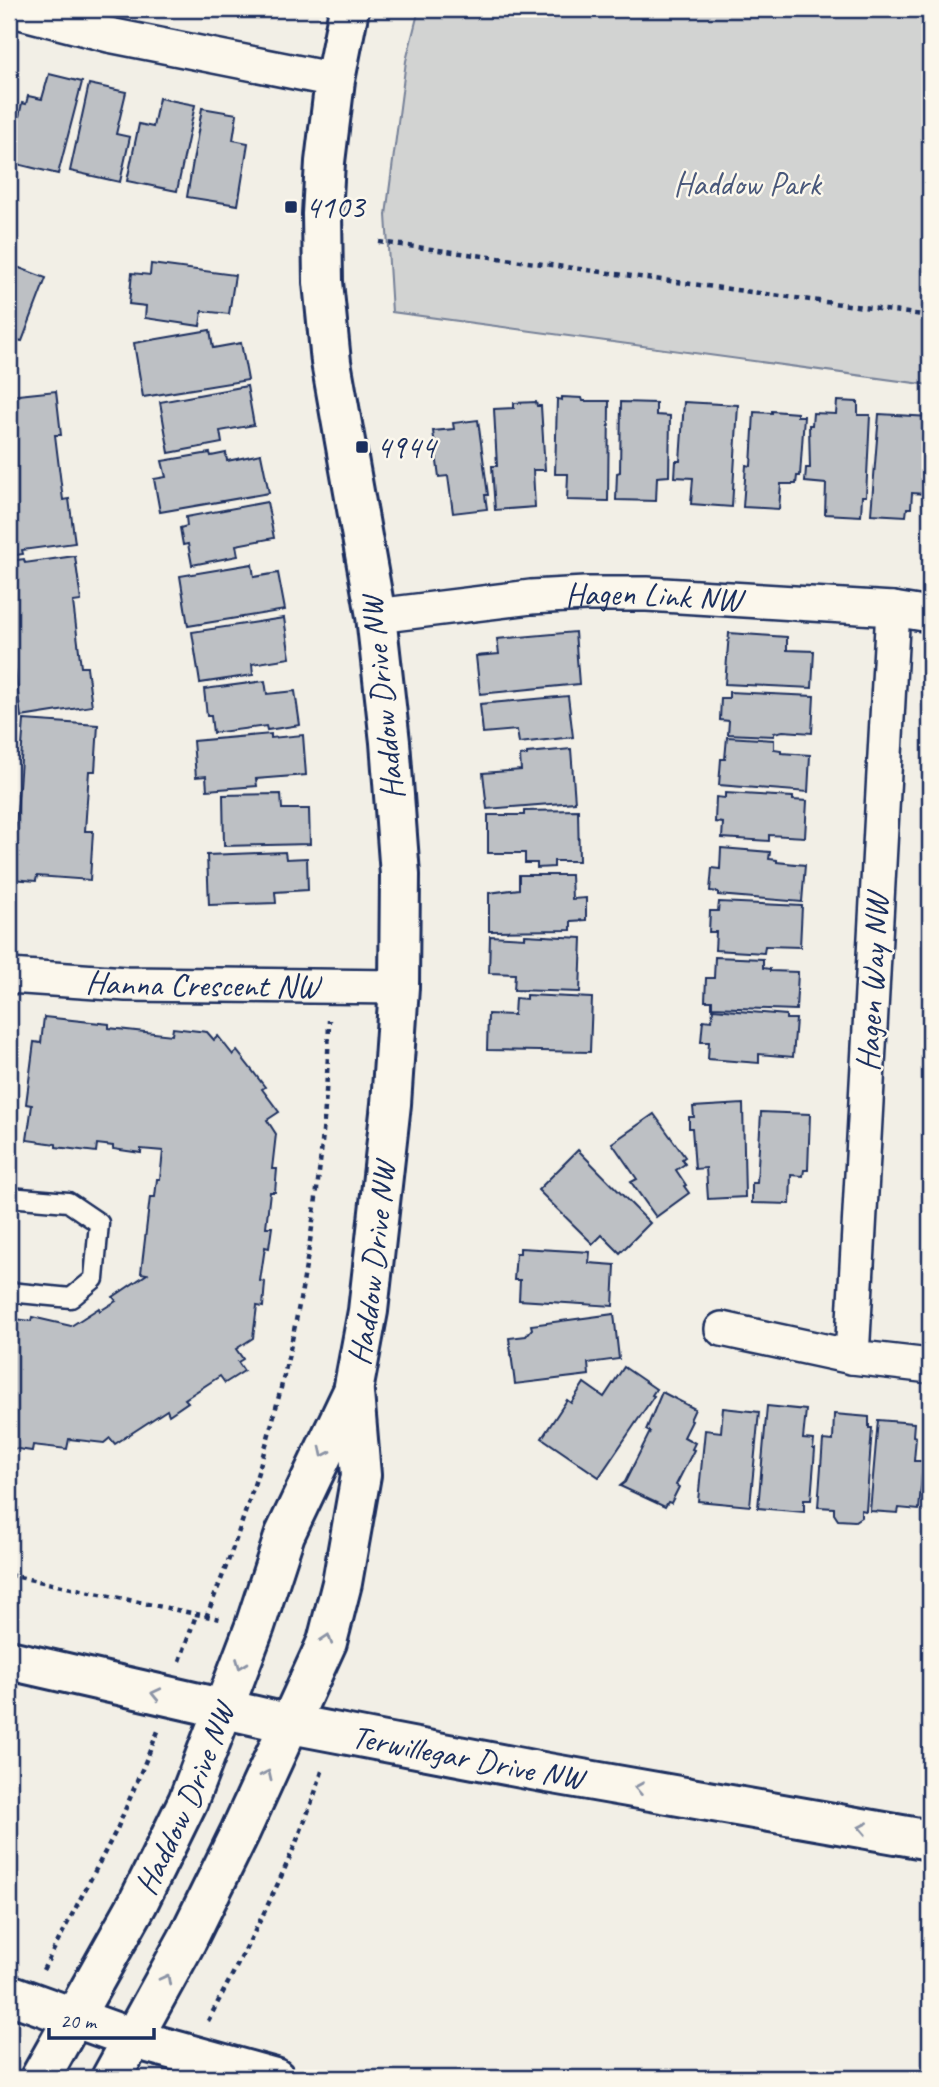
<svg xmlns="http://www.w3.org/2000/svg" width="939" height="2087" viewBox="0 0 939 2087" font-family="Caveat,sans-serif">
	<rect width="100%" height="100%" fill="#f2efe6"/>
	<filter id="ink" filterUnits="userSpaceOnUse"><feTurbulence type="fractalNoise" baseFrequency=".0143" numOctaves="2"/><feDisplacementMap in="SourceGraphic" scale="14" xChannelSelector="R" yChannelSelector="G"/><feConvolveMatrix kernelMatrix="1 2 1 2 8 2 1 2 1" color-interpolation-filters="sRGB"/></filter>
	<g filter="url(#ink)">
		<!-- green -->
		<polygon fill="#d2d3d2" stroke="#768198" stroke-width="2" points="419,9 930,9 930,385 392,312 386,215 406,61"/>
		<!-- building -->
		<g fill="#bdc0c4" stroke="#1b2f5e" stroke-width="2">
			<polygon points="49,74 82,82 58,174 9,162 22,103 26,104 28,96 42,99"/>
			<polygon points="89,84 126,92 116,134 130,137 120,182 70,171"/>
			<polygon points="159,98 195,105 177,191 127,181 139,124 153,127"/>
			<polygon points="9,99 16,101 9,126"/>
			<polygon points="202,108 237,114 233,140 248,143 238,205 187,197"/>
			<polygon points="9,264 46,278 22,341 17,340 14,346 9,344"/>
			<polygon points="151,264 235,275 229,314 202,311 200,326 145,318 146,306 129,304 132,273 150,275"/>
			<polygon points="210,330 213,348 241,343 248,380 143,397 134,343"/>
			<polygon points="247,386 254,425 220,431 222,443 169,453 160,402"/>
			<polygon points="56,391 61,435 55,435 63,500 69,499 75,543 22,550 23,554 9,556 9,396"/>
			<polygon points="562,397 582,398 583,401 609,401 608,501 567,500 568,474 555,474 557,399 562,400"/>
			<polygon points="837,401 858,402 858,415 870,415 866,496 862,496 861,516 825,514 826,484 805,482 806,468 810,468 809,425 812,425 813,413 836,414"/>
			<polygon points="536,402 537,406 541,406 545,470 533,470 535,507 495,510 492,466 497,466 494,409 514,408 514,403"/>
			<polygon points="621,402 656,403 656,415 670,416 669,476 657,477 656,501 616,500 617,473 620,472"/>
			<polygon points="684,402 738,405 732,507 691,504 693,478 675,477 676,461 680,461"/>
			<polygon points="772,411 797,413 797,416 804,416 800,476 797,476 796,484 781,484 779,509 743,507 746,465 751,466 754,412 772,413"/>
			<polygon points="879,414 930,417 928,483 925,494 912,493 911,508 907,508 906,516 871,514"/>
			<polygon points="478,420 488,495 485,495 487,509 453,513 448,476 439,477 433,431 454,429 453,423"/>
			<polygon points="210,453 211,456 226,453 227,461 261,454 269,493 160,512 154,479 166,477 162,461"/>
			<polygon points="267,502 274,538 236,545 238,556 192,565 188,544 183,545 180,528 187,526 186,517"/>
			<polygon points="75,556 81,601 73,602 81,667 87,667 92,706 21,717 9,622 9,561 24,559 25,563"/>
			<polygon points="252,564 254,577 278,573 285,610 188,626 180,576"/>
			<polygon points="284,618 290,658 252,664 253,675 200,683 192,632"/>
			<polygon points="575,632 579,684 480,694 476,656 499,654 497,639"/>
			<polygon points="729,633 787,637 787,650 814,651 812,688 725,684"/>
			<polygon points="265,681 267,694 295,691 300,725 267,730 266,726 213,733 211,716 207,716 204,689"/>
			<polygon points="729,692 814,696 812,733 783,731 774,733 774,736 728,734 729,721 720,720 721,698 729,698"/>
			<polygon points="568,696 573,737 519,743 517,730 483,733 480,704"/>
			<polygon points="24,720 98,725 95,771 89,771 85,831 93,831 90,880 37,876 36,881 12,879"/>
			<polygon points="271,734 271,738 303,735 306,775 256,779 257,786 207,790 206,776 196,777 193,741"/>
			<polygon points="727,737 774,740 774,749 781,750 781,753 810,755 808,792 719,785 721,759 725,759"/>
			<polygon points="571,749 575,802 487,809 483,773 521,770 520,756 527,755 527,753"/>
			<polygon points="725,793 793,797 793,800 807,801 805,837 769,835 769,841 722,838 723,823 715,822 716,797 725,798"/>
			<polygon points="281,794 282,809 309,809 310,844 224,846 223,795"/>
			<polygon points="578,810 579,861 554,861 554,867 537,868 537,863 525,863 525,853 488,853 488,815 524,815 524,811"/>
			<polygon points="721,848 770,852 769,859 777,860 777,862 805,865 802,902 718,895 718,892 710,891 712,868 720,869"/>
			<polygon points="285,852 286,859 307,858 308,890 275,892 276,903 209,905 207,855"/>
			<polygon points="519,875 571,875 572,899 586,898 586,920 571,921 571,930 489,931 489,893 519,889"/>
			<polygon points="719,902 802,906 800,947 765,946 764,953 715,950 716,932 709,932 710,911 718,911"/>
			<polygon points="525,935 582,938 580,992 514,990 515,974 489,973 490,936 525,938"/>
			<polygon points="715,957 763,959 763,968 770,969 770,971 798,972 796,1010 712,1007 712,1001 705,1001 706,978 714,978"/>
			<polygon points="526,995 592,998 590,1052 487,1050 488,1014 514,1015 515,998 526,999"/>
			<polygon points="713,1009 786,1015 786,1019 796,1019 793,1057 759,1054 759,1063 708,1059 709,1042 701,1042 703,1020 712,1021"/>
			<polygon points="44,1017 109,1024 109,1028 172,1035 173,1028 207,1032 214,1040 218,1036 233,1055 237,1051 265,1087 262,1089 279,1112 267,1120 276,1134 272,1169 277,1169 275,1192 270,1192 266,1227 272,1227 269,1248 265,1247 260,1281 265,1282 263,1307 257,1306 253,1338 236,1349 243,1359 238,1362 244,1371 225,1383 220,1376 185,1399 188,1402 169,1415 167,1410 115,1444 110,1438 104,1443 69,1439 67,1449 33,1445 32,1451 11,1448 11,1444 9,1443 9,1323 15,1324 16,1319 31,1321 32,1317 71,1326 99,1308 100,1311 116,1301 113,1297 147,1274 141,1273 150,1197 155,1197 157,1179 160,1179 163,1151 141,1149 141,1153 113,1149 113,1146 97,1144 96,1152 56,1147 56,1144 27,1140 32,1105 26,1104 34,1042 41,1043"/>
			<polygon points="743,1104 745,1197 708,1199 706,1168 695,1169 692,1128 689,1128 689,1117 694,1117 693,1107"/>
			<polygon points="761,1112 810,1114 808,1170 804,1170 803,1176 791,1175 790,1204 752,1203 752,1183 757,1183"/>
			<polygon points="654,1114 685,1157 682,1159 685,1164 676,1170 686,1185 684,1186 689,1193 656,1217 631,1182 637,1179 612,1143"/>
			<polygon points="578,1150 650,1223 620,1253 602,1235 593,1244 538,1190"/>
			<polygon points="928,1203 930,1203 930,1239 927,1239"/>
			<polygon points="927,1247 930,1247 930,1283 926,1282"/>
			<polygon points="520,1248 590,1252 589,1263 615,1265 613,1306 519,1300 520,1280 514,1280 516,1253 520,1253"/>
			<polygon points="614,1314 619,1359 588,1363 589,1375 515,1384 509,1338 526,1336 532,1329 531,1325"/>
			<polygon points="624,1367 656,1389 652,1395 654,1396 599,1477 542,1438 567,1400 571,1403 584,1383 604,1397"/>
			<polygon points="662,1392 695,1409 690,1420 692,1421 684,1437 695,1443 692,1449 694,1450 676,1485 679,1487 671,1503 668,1502 665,1507 620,1486 625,1482 650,1432 646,1430"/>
			<polygon points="767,1406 806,1410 803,1439 814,1440 813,1449 815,1449 811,1500 804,1500 804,1512 758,1508"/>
			<polygon points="723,1408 759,1412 750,1506 698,1501 705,1430 721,1432"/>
			<polygon points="834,1414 869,1417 869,1428 872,1428 866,1511 861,1510 861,1517 855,1521 838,1520 834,1514 834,1508 818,1507 823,1440 833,1441"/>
			<polygon points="878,1420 914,1423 913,1436 916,1437 914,1461 923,1461 919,1510 899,1508 898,1513 870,1511"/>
			<polygon points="930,1458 930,1511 924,1511"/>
		</g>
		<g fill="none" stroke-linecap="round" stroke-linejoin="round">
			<defs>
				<polyline id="service" points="9,1197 68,1202 99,1223 94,1279 71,1298 9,1292"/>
				<g id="minor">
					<polyline points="9,9 109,35 335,80"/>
					<polyline points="893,609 852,1357 930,1366"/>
					<path id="s1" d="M376,616L531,597L585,594H647L893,609L930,615"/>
					<path id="s2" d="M9,976L126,984L399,987"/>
					<polyline points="722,1329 852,1357"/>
				</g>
				<g id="tertiary">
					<path id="s3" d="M40,2078L138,1903L188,1801L255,1626L285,1534L353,1391L368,1311L391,1104L399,987L400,875L390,742L376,616L331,362L323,282L322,214L325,162L335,80L349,9"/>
					<polyline points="111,2078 187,1940 240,1832 327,1642 342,1583 361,1475 354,1393"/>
				</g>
				<g id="primary">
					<path id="s4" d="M9,1660L291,1724L548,1773L930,1840"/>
					<polyline points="9,1994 134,2039 275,2078"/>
				</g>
			</defs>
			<!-- service casing -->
			<use href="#service" stroke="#1b2f5e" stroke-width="23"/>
			<!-- minor casing -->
			<use href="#minor" stroke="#1b2f5e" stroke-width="38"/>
			<!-- tertiary casing -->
			<use href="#tertiary" stroke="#1b2f5e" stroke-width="44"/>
			<!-- primary casing -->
			<use href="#primary" stroke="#1b2f5e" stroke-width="44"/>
			<!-- path -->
			<g stroke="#1b2f5e" stroke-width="4.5" stroke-dasharray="5 5" stroke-linecap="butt">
				<polyline points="379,242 930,316"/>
				<polyline points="9,1575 220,1619"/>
				<path d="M206,1617C284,1431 325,1221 329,1020"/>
				<polyline points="180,1661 196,1615"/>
				<polyline points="43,1970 117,1829 159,1729"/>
				<path d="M208,2021C251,1939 296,1857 323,1768"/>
			</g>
			<!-- service -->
			<use href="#service" stroke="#fbf7ec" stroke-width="18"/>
			<!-- minor -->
			<use href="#minor" stroke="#fbf7ec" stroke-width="33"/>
			<!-- tertiary -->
			<use href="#tertiary" stroke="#fbf7ec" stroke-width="38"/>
			<!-- primary -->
			<use href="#primary" stroke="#fbf7ec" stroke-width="38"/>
		</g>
		<!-- one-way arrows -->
		<defs><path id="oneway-chevron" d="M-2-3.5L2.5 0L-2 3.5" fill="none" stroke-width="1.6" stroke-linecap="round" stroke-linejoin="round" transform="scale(1.75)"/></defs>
		<g stroke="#8b93a5">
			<use href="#oneway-chevron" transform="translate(324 1452) rotate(116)"/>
			<use href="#oneway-chevron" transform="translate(327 1639) rotate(-72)"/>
			<use href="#oneway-chevron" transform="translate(241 1664) rotate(111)"/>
			<use href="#oneway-chevron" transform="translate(156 1694) rotate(-167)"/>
			<use href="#oneway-chevron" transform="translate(267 1775) rotate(-65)"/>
			<use href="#oneway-chevron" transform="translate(639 1788) rotate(-170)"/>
			<use href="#oneway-chevron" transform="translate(863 1828) rotate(-169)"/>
			<use href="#oneway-chevron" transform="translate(166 1979) rotate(-62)"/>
		</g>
	</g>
	<!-- markers -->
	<g fill="#1b2f5e" stroke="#fbf7ec" stroke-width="2.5">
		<rect x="284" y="200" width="14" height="14" rx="3.5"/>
		<rect x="355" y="440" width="14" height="14" rx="3.5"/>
	</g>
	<g text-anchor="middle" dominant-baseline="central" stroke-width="5" stroke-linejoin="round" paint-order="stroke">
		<!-- park labels -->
		<g font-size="33" fill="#49587b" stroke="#fbf7ec">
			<text x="747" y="184">Haddow Park</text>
		</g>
		<!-- poi labels -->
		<g font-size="33" fill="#1b2f5e" stroke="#fbf7ec" text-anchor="start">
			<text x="305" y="207">4103</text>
			<text x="376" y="447">4944</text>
		</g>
		<!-- street labels -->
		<g font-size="33" fill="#1b2f5e" stroke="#fbf7ec">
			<text stroke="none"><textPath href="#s1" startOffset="278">Hagen Link NW</textPath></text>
			<text transform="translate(382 698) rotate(-96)">Haddow Drive NW</text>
			<text stroke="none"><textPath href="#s2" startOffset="194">Hanna Crescent NW</textPath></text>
			<text transform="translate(872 983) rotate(-87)">Hagen Way NW</text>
			<text stroke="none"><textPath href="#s3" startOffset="886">Haddow Drive NW</textPath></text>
			<text stroke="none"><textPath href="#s4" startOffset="469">Terwillegar Drive NW</textPath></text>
			<text stroke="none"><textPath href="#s3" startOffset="315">Haddow Drive NW</textPath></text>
		</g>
	</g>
	<!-- margin -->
	<rect width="939" height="2087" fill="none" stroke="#fbf7ec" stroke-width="35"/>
	<rect x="18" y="18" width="904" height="2052" fill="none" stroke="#1b2f5e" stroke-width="2.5" filter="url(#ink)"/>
	<!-- scale -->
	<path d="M49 2028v10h105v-10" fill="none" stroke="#1b2f5e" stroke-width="3.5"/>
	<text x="60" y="2028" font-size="21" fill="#1b2f5e" stroke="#fbf7ec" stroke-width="5" paint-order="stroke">20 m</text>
</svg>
